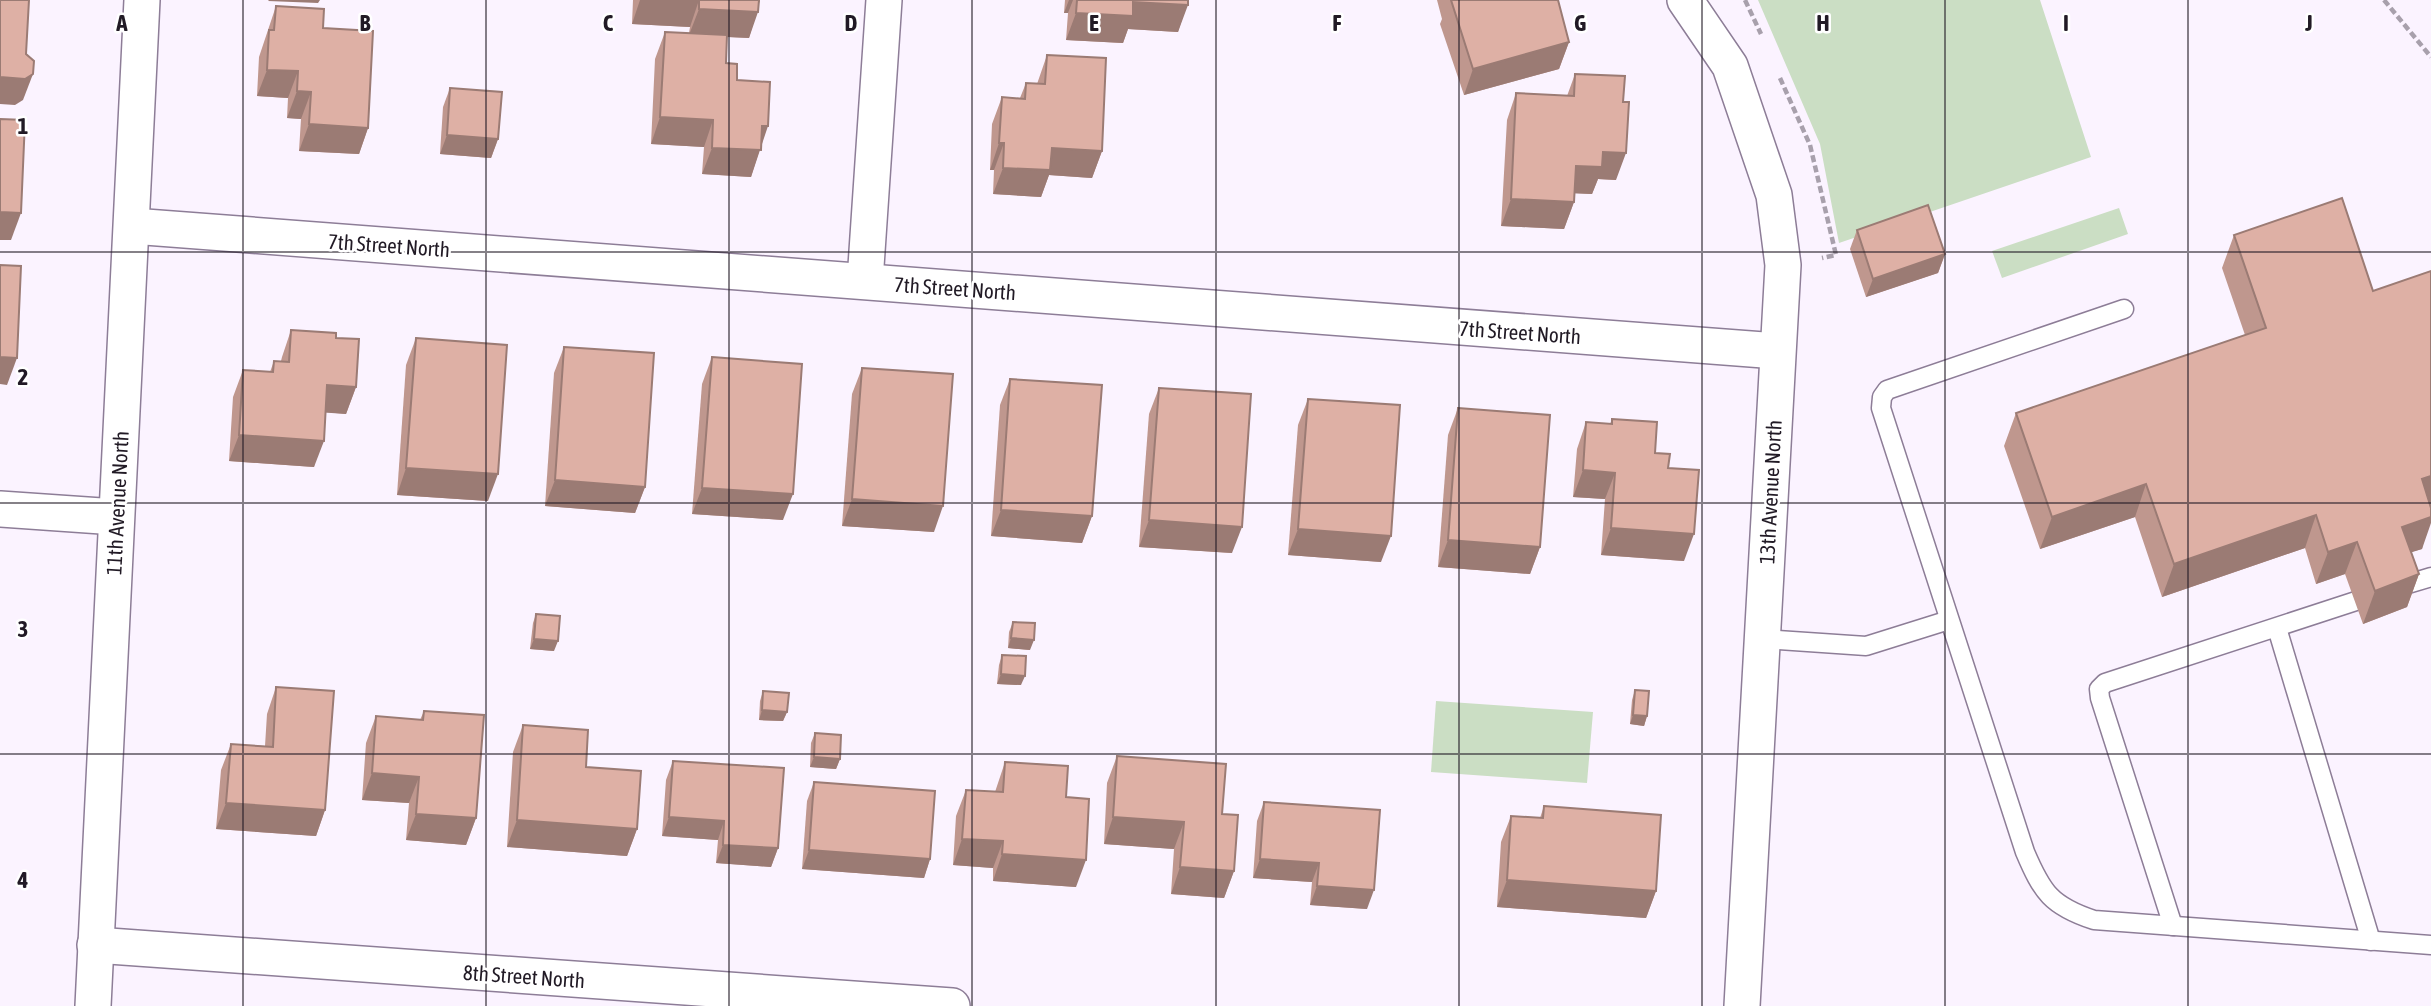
<svg xmlns="http://www.w3.org/2000/svg" width="2431" height="1006" viewBox="0 0 2431 1006" font-family="'Asap Condensed',sans-serif">
	<rect width="100%" height="100%" fill="#fbf3ff"/>
	<!-- green -->
	<g fill="#cbdec4">
		<polygon points="1758,0 2040,0 2091,157 1839,243 1820,144"/>
		<polygon points="2119,208 2128,234 2002,278 1992,251"/>
		<polygon points="1436,701 1593,712 1587,783 1431,772"/>
	</g>
	<g fill="none" stroke-linecap="round" stroke-linejoin="round">
		<defs>
			<g id="lane">
				<path d="M2124,309L1887,390L1882,397L1881,408L2025,852C2042,892 2051,906 2094,920L2431,945"/>
				<polyline points="2398,587 2431,577"/>
				<polyline points="2277,628 2371,941"/>
				<polyline points="1762,639 1866,646 1949,620"/>
				<polyline points="2173,926 2100,698 2099,689 2105,683 2356,601"/>
			</g>
			<g id="street">
				<polyline points="1685,0 1730,66 1774,195 1783,265 1742,1006"/>
				<polyline points="132,226 1777,351"/>
				<polyline points="865,281 884,0"/>
				<polyline points="0,509 116,517"/>
				<polyline points="95,945 952,1006"/>
				<polyline points="93,1006 142,0"/>
			</g>
		</defs>
		<!-- lane casing -->
		<use href="#lane" stroke="#8d7d97" stroke-width="21"/>
		<!-- street casing -->
		<use href="#street" stroke="#8d7d97" stroke-width="38"/>
		<!-- path -->
		<g stroke="#a8a0ac" stroke-width="4.5" stroke-dasharray="7 3.5" stroke-linecap="butt">
			<polyline points="1745,0 1761,34"/>
			<polyline points="2384,0 2431,57"/>
			<polyline points="1780,78 1810,145 1836,255 1822,258"/>
		</g>
		<!-- lane -->
		<use href="#lane" stroke="#fff" stroke-width="18"/>
		<!-- street -->
		<use href="#street" stroke="#fff" stroke-width="35"/>
	</g>
	<!-- wall -->
	<g fill="#bf978e">
		<polygon points="633,0 760,0 749,38 727,37 726,63 737,80 761,145 751,177 702,174 704,147 651,144 655,59 665,32 689,33 690,27 632,24"/>
		<polygon points="1065,0 1188,0 1178,32 1128,29 1123,43 1066,40 1068,13 1064,13"/>
		<polygon points="1437,0 1558,0 1569,42 1559,69 1464,95 1440,24 1442,19"/>
		<polygon points="276,6 323,28 368,128 359,154 299,151 301,119 287,118 288,98 257,96 259,57"/>
		<polygon points="1047,55 1102,151 1092,178 1049,175 1041,197 993,194 994,170 990,170 992,124 1002,97 1020,98 1026,83 1037,84"/>
		<polygon points="1575,74 1616,180 1598,179 1592,194 1574,193 1574,202 1564,229 1501,226 1507,120 1516,93 1567,96"/>
		<polygon points="450,88 498,139 491,158 440,154 443,107"/>
		<polygon points="1857,230 1945,254 1938,273 1866,297 1850,249"/>
		<polygon points="2234,235 2373,291 2431,271 2431,504 2422,549 2411,552 2419,574 2407,607 2363,624 2345,574 2316,584 2305,548 2162,597 2135,517 2040,549 2004,446 2016,413 2245,335 2222,268"/>
		<polygon points="291,330 336,338 356,387 346,414 325,412 314,467 229,461 233,397 243,370 270,372 274,361 281,361 282,357"/>
		<polygon points="416,338 488,501 397,495 406,365"/>
		<polygon points="564,347 645,487 635,513 545,506 554,373"/>
		<polygon points="712,357 783,520 692,514 702,384"/>
		<polygon points="862,368 934,532 842,526 852,394"/>
		<polygon points="1010,379 1092,516 1082,543 991,536 1000,405"/>
		<polygon points="1159,388 1232,553 1139,547 1149,414"/>
		<polygon points="1308,399 1381,562 1288,555 1298,425"/>
		<polygon points="1458,408 1540,547 1530,574 1438,567 1448,435"/>
		<polygon points="1612,419 1655,453 1668,468 1684,561 1601,555 1605,499 1573,497 1577,449 1586,422 1610,424"/>
		<polygon points="536,614 554,651 530,649 533,623"/>
		<polygon points="1013,622 1030,650 1008,648 1009,632"/>
		<polygon points="1002,655 1021,685 997,684 999,665"/>
		<polygon points="276,687 325,810 316,836 216,829 221,770 231,744 265,746 267,714"/>
		<polygon points="1635,690 1647,716 1644,726 1630,724 1632,700"/>
		<polygon points="763,691 787,712 783,721 759,720 760,701"/>
		<polygon points="424,711 476,818 466,845 406,840 409,803 362,800 366,743 376,716 420,720"/>
		<polygon points="523,725 586,767 637,829 627,856 507,847 513,752"/>
		<polygon points="815,733 840,759 836,769 810,767 811,743"/>
		<polygon points="1117,756 1222,814 1234,871 1224,898 1171,894 1174,849 1104,844 1107,783"/>
		<polygon points="673,761 778,848 771,867 716,863 718,840 662,836 666,780"/>
		<polygon points="1005,762 1066,797 1076,887 993,881 993,868 953,865 956,816 966,790 995,792"/>
		<polygon points="814,782 930,859 924,878 802,869 807,801"/>
		<polygon points="1264,802 1367,909 1310,905 1312,882 1253,878 1257,821"/>
		<polygon points="1544,806 1656,891 1646,918 1497,907 1501,842 1511,816 1540,818"/>
	</g>
	<!-- shaded-wall -->
	<g fill="#9b7b74">
		<polygon points="269,0 320,0 318,3 268,1"/>
		<polygon points="640,0 699,0 690,27 632,24"/>
		<polygon points="755,0 760,0 755,12 758,12 749,38 689,35 699,9"/>
		<polygon points="1069,0 1073,0 1068,13 1064,13"/>
		<polygon points="1133,2 1188,5 1178,32 1128,29 1123,43 1066,40 1076,13"/>
		<polygon points="1569,42 1559,69 1464,95 1473,69"/>
		<polygon points="267,70 298,71 288,98 257,96"/>
		<polygon points="33,74 23,100 15,105 0,104 0,77"/>
		<polygon points="297,91 311,92 301,119 287,118"/>
		<polygon points="660,117 713,120 704,147 651,144"/>
		<polygon points="309,124 368,128 359,154 299,151"/>
		<polygon points="762,126 768,126 751,177 702,174 712,148"/>
		<polygon points="447,135 498,139 491,158 440,154"/>
		<polygon points="999,143 1004,143 994,170 990,170"/>
		<polygon points="1052,148 1102,151 1092,178 1049,175 1041,197 993,194 1003,168"/>
		<polygon points="1603,152 1626,153 1616,180 1598,179 1592,194 1566,193 1576,166"/>
		<polygon points="1511,199 1574,202 1564,229 1501,226"/>
		<polygon points="0,212 21,213 11,240 0,240"/>
		<polygon points="1945,254 1938,273 1866,297 1873,279"/>
		<polygon points="0,357 17,358 7,385 0,384"/>
		<polygon points="327,385 356,387 346,414 317,412"/>
		<polygon points="239,435 324,441 314,467 229,461"/>
		<polygon points="406,468 498,474 488,501 397,495"/>
		<polygon points="1583,470 1615,473 1605,499 1573,497"/>
		<polygon points="2431,476 2431,504 2410,511 2422,479"/>
		<polygon points="555,480 645,487 635,513 545,506"/>
		<polygon points="2146,484 2135,517 2040,549 2052,517"/>
		<polygon points="702,488 793,494 783,520 692,514"/>
		<polygon points="852,499 943,506 934,532 842,526"/>
		<polygon points="1001,510 1092,516 1082,543 991,536"/>
		<polygon points="2316,515 2305,548 2162,597 2174,564"/>
		<polygon points="2431,517 2431,523 2422,549 2390,559 2402,527"/>
		<polygon points="1149,520 1242,527 1232,553 1139,547"/>
		<polygon points="1611,528 1694,534 1684,561 1601,555"/>
		<polygon points="1298,529 1391,536 1381,562 1288,555"/>
		<polygon points="1448,540 1540,547 1530,574 1438,567"/>
		<polygon points="2357,542 2345,574 2316,584 2328,552"/>
		<polygon points="2419,574 2407,607 2363,624 2375,591"/>
		<polygon points="1011,638 1034,640 1030,650 1008,648"/>
		<polygon points="534,639 558,641 554,651 530,649"/>
		<polygon points="1001,674 1025,676 1021,685 997,684"/>
		<polygon points="762,710 787,712 783,721 759,720"/>
		<polygon points="1633,715 1647,716 1644,726 1630,724"/>
		<polygon points="814,757 840,759 836,769 810,767"/>
		<polygon points="372,773 419,777 409,803 362,800"/>
		<polygon points="226,803 325,810 316,836 216,829"/>
		<polygon points="416,814 476,818 466,845 406,840"/>
		<polygon points="669,817 724,821 718,840 662,836"/>
		<polygon points="1113,817 1184,822 1174,849 1104,844"/>
		<polygon points="517,820 637,829 627,856 507,847"/>
		<polygon points="962,839 1003,841 993,868 953,865"/>
		<polygon points="723,845 778,848 771,867 716,863"/>
		<polygon points="809,850 930,859 924,878 802,869"/>
		<polygon points="1002,854 1086,860 1076,887 993,881"/>
		<polygon points="1260,859 1319,863 1312,882 1253,878"/>
		<polygon points="1180,867 1234,871 1224,898 1171,894"/>
		<polygon points="1507,880 1656,891 1646,918 1497,907"/>
		<polygon points="1317,886 1374,890 1367,909 1310,905"/>
	</g>
	<!-- building -->
	<g fill="#deb0a5" stroke="#9b7b74" stroke-width="2">
		<polygon points="0,0 29,0 26,54 34,61 33,74 25,79 0,77"/>
		<polygon points="694,0 759,0 758,12 699,9 699,0"/>
		<polygon points="1077,0 1188,0 1188,5 1133,2 1133,16 1076,13"/>
		<polygon points="1451,0 1558,0 1569,42 1473,69"/>
		<polygon points="276,6 324,9 323,28 373,31 368,128 309,124 311,92 297,91 298,71 267,70 269,30 274,30"/>
		<polygon points="665,32 727,35 726,63 737,64 737,80 770,82 768,126 762,126 761,150 712,148 713,120 660,117"/>
		<polygon points="1047,55 1106,58 1102,151 1052,148 1050,170 1003,168 1004,143 999,143 1002,97 1025,99 1026,83 1045,84"/>
		<polygon points="1575,74 1625,76 1623,102 1629,102 1626,153 1603,152 1602,167 1576,166 1574,202 1511,199 1516,93 1574,96"/>
		<polygon points="450,88 502,92 498,139 447,135"/>
		<polygon points="0,119 25,120 21,213 0,212"/>
		<polygon points="2342,198 2373,291 2431,271 2431,476 2422,479 2431,508 2431,517 2402,527 2419,574 2375,591 2357,542 2328,552 2316,515 2174,564 2146,484 2052,517 2016,413 2266,328 2234,235"/>
		<polygon points="1928,205 1945,254 1873,279 1857,230"/>
		<polygon points="0,265 21,266 17,358 0,357"/>
		<polygon points="291,330 336,333 336,338 359,339 356,387 327,385 324,441 239,435 243,370 273,372 274,361 289,362"/>
		<polygon points="416,338 507,345 498,474 406,468"/>
		<polygon points="564,347 654,353 645,487 555,480"/>
		<polygon points="712,357 802,364 793,494 702,488"/>
		<polygon points="862,368 953,374 943,506 852,499"/>
		<polygon points="1010,379 1102,385 1092,516 1001,510"/>
		<polygon points="1159,388 1251,394 1242,527 1149,520"/>
		<polygon points="1308,399 1400,405 1391,536 1298,529"/>
		<polygon points="1458,408 1550,415 1540,547 1448,540"/>
		<polygon points="1612,419 1657,422 1655,453 1670,454 1668,468 1699,470 1694,534 1611,528 1615,473 1583,470 1586,422 1612,424"/>
		<polygon points="536,614 560,616 558,641 534,639"/>
		<polygon points="1013,622 1035,623 1034,640 1011,638"/>
		<polygon points="1002,655 1026,656 1025,676 1001,674"/>
		<polygon points="276,687 334,691 325,810 226,803 231,744 273,747"/>
		<polygon points="1635,690 1649,691 1647,716 1633,715"/>
		<polygon points="763,691 789,693 787,712 762,710"/>
		<polygon points="424,711 484,715 476,818 416,814 419,777 372,773 376,716 423,720"/>
		<polygon points="523,725 588,730 586,767 641,771 637,829 517,820"/>
		<polygon points="815,733 841,735 840,759 814,757"/>
		<polygon points="1117,756 1226,764 1222,814 1238,815 1234,871 1180,867 1184,822 1113,817"/>
		<polygon points="673,761 784,768 778,848 723,845 724,821 669,817"/>
		<polygon points="1005,762 1068,766 1066,797 1089,799 1086,860 1002,854 1003,841 962,839 966,790 1003,792"/>
		<polygon points="814,782 935,791 930,859 809,850"/>
		<polygon points="1264,802 1380,810 1374,890 1317,886 1319,863 1260,859"/>
		<polygon points="1544,806 1661,815 1656,891 1507,880 1511,816 1543,818"/>
	</g>
	<!-- grid -->
	<path fill="none" stroke="#211a25" stroke-width="2" stroke-opacity="0.55" d="M243,0V1006M486,0V1006M729,0V1006M972,0V1006M1216,0V1006M1459,0V1006M1702,0V1006M1945,0V1006M2188,0V1006M0,252H2431M0,503H2431M0,754H2431"/>
	<g text-anchor="middle" dominant-baseline="central" stroke-width="5" stroke-linejoin="round" paint-order="stroke">
		<!-- street labels -->
		<g font-size="21" fill="#211a25" stroke="#fff">
			<text transform="translate(389 245) rotate(4)">7th Street North</text>
			<text transform="translate(955 288) rotate(4)">7th Street North</text>
			<text transform="translate(1520 332) rotate(4)">7th Street North</text>
			<text transform="translate(1770 492) rotate(-87)">13th Avenue North</text>
			<text transform="translate(117 503) rotate(-87)">11th Avenue North</text>
			<text transform="translate(524 976) rotate(4)">8th Street North</text>
		</g>
	</g>
	<g font-size="23" text-anchor="middle" font-weight="bold" fill="#211a25" stroke="#fff" stroke-width="5" stroke-linejoin="round" paint-order="stroke">
		<text x="122" y="31">A</text>
		<text x="365" y="31">B</text>
		<text x="608" y="31">C</text>
		<text x="851" y="31">D</text>
		<text x="1094" y="31">E</text>
		<text x="1337" y="31">F</text>
		<text x="1580" y="31">G</text>
		<text x="1823" y="31">H</text>
		<text x="2066" y="31">I</text>
		<text x="2309" y="31">J</text>
		<text x="23" y="134">1</text>
		<text x="23" y="385">2</text>
		<text x="23" y="637">3</text>
		<text x="23" y="888">4</text>
	</g>
</svg>
